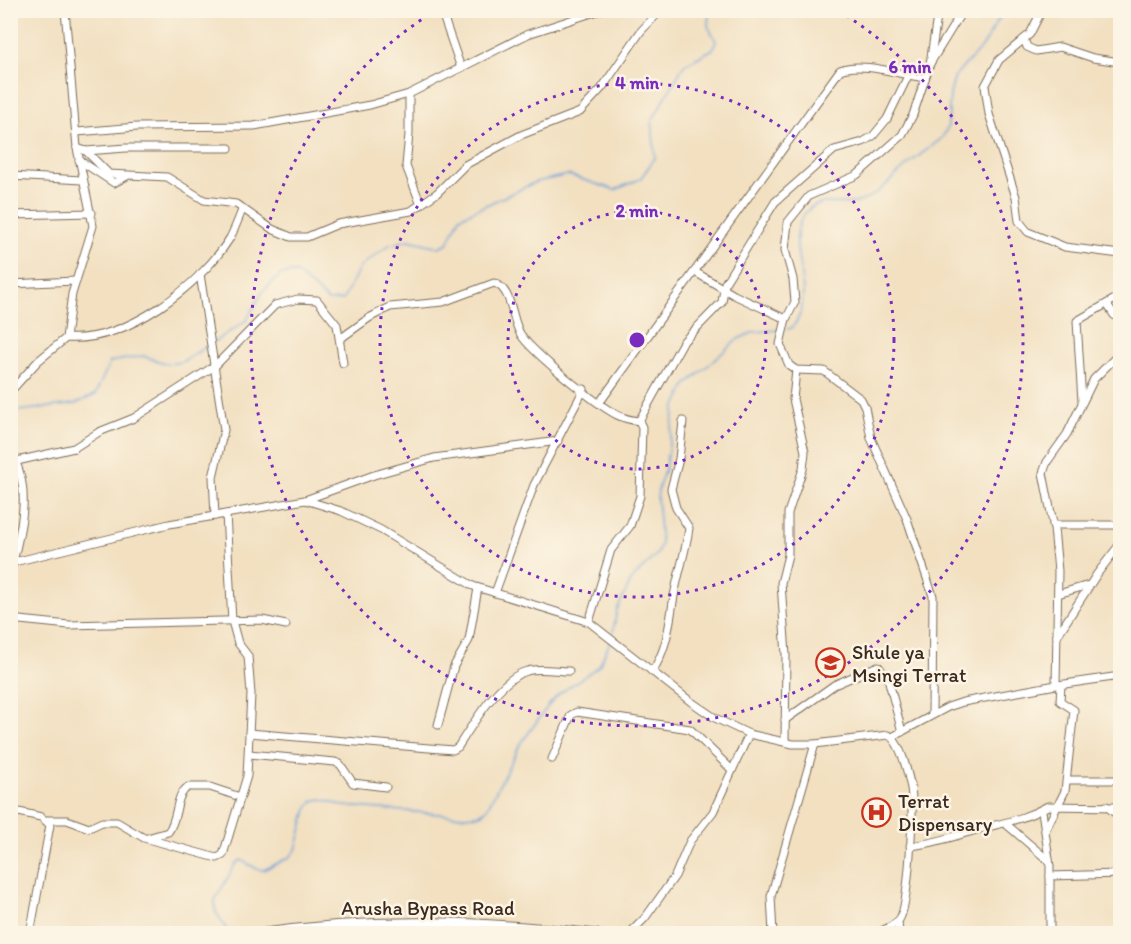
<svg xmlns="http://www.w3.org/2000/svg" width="1131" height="944" viewBox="0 0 1131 944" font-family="Itim,sans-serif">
	<rect width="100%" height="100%" fill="#fcf5e5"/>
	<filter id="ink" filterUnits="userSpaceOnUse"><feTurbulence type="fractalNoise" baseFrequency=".0167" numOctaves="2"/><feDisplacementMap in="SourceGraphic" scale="12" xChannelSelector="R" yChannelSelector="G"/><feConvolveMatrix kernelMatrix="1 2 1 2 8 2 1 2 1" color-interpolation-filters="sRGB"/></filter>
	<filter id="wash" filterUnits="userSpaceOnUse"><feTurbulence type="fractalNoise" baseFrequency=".008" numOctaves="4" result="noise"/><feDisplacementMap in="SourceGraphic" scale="24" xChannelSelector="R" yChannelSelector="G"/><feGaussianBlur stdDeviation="1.35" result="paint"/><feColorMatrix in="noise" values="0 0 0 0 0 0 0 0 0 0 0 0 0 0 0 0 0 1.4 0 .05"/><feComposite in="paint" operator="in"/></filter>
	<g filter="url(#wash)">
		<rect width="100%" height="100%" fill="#f2e0c1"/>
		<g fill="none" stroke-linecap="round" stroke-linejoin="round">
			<!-- stream -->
			<g stroke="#69a0d7" stroke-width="1.5">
				<path d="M787,329L792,328C820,293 784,251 802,218C816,193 839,208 859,202C878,196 889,181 903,169C915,158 929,149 942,138L948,127L950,94L955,76L983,46L1004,10"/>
				<polyline points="214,342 246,321 263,291 281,274 297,273 328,301 343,300 360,267 389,245 409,240 439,247 448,243 460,217 536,182 568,175 615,190 640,179 655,158 652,121 684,65 713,49 716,41 708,26 709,10"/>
				<polyline points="10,412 75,404 95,395 110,362 143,356 168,364 182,362 207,346"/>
				<polyline points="612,637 617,610 632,579 657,554 661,544 657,498 659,486 665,469 675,408 686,385 738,339 754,332 780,330"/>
				<polyline points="229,934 215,910 215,900 236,863 241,860 257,869 264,870 290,857 296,850 307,809 313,801 321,799 344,806 463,816 478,815 486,810 520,745 548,706 559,694 599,666 610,642"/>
			</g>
		</g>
	</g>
	<g filter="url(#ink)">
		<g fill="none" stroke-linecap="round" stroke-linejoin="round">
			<defs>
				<g id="minor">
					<polyline points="441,10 461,68"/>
					<polyline points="1042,10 1030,34 999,60 985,86 989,114 1016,197 1019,221 1028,232 1065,247 1120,254"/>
					<polyline points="1024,39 1027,47 1036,51 1060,47 1093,58 1120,62"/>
					<polyline points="931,62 963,10"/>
					<polyline points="409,94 409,134 406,166 421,205"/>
					<polyline points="77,132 137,127 254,126 370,105 409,94 528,34 601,10"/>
					<polyline points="77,148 86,151 109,174 167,177 204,200 236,204 272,229 291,237 307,237 338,224 411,211 437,193 465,165 521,135 580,112 602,88 641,31 661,10"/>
					<polyline points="86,151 126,148 229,148"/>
					<polyline points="79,160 114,183 127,176"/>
					<polyline points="10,176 82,180"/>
					<polyline points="10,215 92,213"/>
					<polyline points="695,272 734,295 786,319"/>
					<polyline points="200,274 224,430 213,477 215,516"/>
					<polyline points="10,284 76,281"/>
					<polyline points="1107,304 1114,315 1120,319"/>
					<path d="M66,338C125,343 200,286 230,238C235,229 239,217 243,208"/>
					<path d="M340,339L369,318L390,307L443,302L494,283C513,289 511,320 521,335C534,354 596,404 617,415C625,419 631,420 639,421L642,427L640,496L630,526L611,550L589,622"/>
					<polyline points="10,392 38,361 66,338 72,294 93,226 77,148 65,10"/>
					<path d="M600,402L840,70C864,61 900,75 925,78"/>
					<polyline points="1082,402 1077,321 1120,296"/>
					<polyline points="639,421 683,342 722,302 725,283 775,202 834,150 863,142 873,136 887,119 908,76"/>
					<path d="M10,452C34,487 20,535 10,573"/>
					<polyline points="17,461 74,448 99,432 134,418 216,365 275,305 298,299 317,300 337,325 343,363"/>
					<polyline points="305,500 374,475 434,458 558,441"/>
					<polyline points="1053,525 1120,525"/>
					<path d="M10,563L169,524L305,500L341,511L381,530L473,586L589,622L690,701L715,718L749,734L793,744H815L888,735C901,741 908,774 911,788C914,807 909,907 899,920C893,927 883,930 875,934"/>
					<polyline points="495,593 534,485 584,389"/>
					<polyline points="1058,594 1089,585"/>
					<polyline points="10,619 69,625 262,620 286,625"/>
					<polyline points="1057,636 1097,574 1120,544"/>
					<path d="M652,672C668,647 669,625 674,596C678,573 686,551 689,528L676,508L671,489L679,459L683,421"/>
					<polyline points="1058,685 1120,676"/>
					<polyline points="932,715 933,596 907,519 871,438 865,407 861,399 824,371 796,370 789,365 780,344 786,319 795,302 793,279 785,250 788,222 809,196 857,175 902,135 913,115 930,64 938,10"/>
					<polyline points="785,720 834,685 878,666 888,678 902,732"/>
					<polyline points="438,725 454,666 469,640 478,588"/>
					<path d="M249,733L453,750L458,747C472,725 500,678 527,671C539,667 557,671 569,671"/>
					<polyline points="892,737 948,707 963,702 1056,685 1058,571 1054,528 1043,473 1047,462 1067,434 1094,379 1120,353"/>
					<polyline points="785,742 786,655 781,583 788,555 788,513 803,469 805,452 793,399 796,370"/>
					<polyline points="249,754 335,762 340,764 353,783 386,787"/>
					<polyline points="552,759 571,715 577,712 690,729 732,770"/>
					<polyline points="1067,780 1120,780"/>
					<polyline points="1106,806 1120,817"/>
					<polyline points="10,810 41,817 50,825 30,934"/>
					<polyline points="1042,811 1050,866 1050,934"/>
					<polyline points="47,820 67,820 89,828 102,822 117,822 144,838 217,858 223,855 247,776 251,694 248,656 238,643 232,621 226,514"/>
					<polyline points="1006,824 1049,861"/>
					<polyline points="1046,829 1065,791 1074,710 1060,701 1061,685"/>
					<path d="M147,838L168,832C179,818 174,796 188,787H210L240,797"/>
					<path d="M910,846C932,844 952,837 973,831C1001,823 1023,820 1048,806L1120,807"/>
					<polyline points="1050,876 1120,874"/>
					<polyline points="898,921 899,934"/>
					<polyline points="629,934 645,918 675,876 690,841 713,812 749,734"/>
					<polyline points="773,934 771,896 815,744"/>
				</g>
				<path id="major" d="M258,934C371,917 484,921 597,934"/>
			</defs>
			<!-- minor casing -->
			<use href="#minor" stroke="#7b6a57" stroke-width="9"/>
			<!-- major casing -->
			<use href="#major" stroke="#7b6a57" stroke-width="11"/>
			<!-- minor -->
			<use href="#minor" stroke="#fff" stroke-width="7"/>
			<!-- major -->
			<use href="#major" stroke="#fff" stroke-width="9"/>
		</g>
	</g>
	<!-- distance rings -->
	<g fill="none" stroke="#7b2cbf" stroke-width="3" stroke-dasharray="3 6">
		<circle cx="637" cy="340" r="129"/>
		<circle cx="637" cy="340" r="257"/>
		<path d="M839 11A386 386 0 1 1 435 11"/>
	</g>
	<!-- icons -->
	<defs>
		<symbol id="school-ring" viewBox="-11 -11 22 22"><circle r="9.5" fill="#fcf5e5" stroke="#c8321e" stroke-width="1.5"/><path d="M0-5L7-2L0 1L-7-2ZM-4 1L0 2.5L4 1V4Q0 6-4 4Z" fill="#c8321e"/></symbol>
		<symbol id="hospital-ring" viewBox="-11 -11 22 22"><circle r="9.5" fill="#fcf5e5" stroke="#c8321e" stroke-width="1.5"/><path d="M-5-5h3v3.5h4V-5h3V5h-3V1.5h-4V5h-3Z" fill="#c8321e"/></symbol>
	</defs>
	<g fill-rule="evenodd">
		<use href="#school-ring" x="814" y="646" width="33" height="33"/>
		<use href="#hospital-ring" x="860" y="796" width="33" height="33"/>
	</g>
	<g text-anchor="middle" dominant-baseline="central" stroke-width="5" stroke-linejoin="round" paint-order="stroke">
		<!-- poi labels -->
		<g font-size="20" fill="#3b2a1e" stroke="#fcf5e5" text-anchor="start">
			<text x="852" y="652">Shule ya<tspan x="852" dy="23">Msingi Terrat</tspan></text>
			<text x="898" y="801">Terrat<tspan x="898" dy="23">Dispensary</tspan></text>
		</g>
		<!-- street labels -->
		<g font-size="20" fill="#3b2a1e" stroke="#fcf5e5">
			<text x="428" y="908">Arusha Bypass Road</text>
		</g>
	</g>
	<circle cx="637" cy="340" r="9" fill="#7b2cbf" stroke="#fcf5e5" stroke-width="3"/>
	<g font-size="18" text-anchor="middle" font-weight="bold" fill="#7b2cbf" stroke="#fcf5e5" stroke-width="5" stroke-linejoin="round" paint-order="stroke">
		<text x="910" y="73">6 min</text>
		<text x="637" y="89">4 min</text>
		<text x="637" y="217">2 min</text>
	</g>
	<!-- margin -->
	<rect width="1131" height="944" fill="none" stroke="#fcf5e5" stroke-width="36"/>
</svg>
